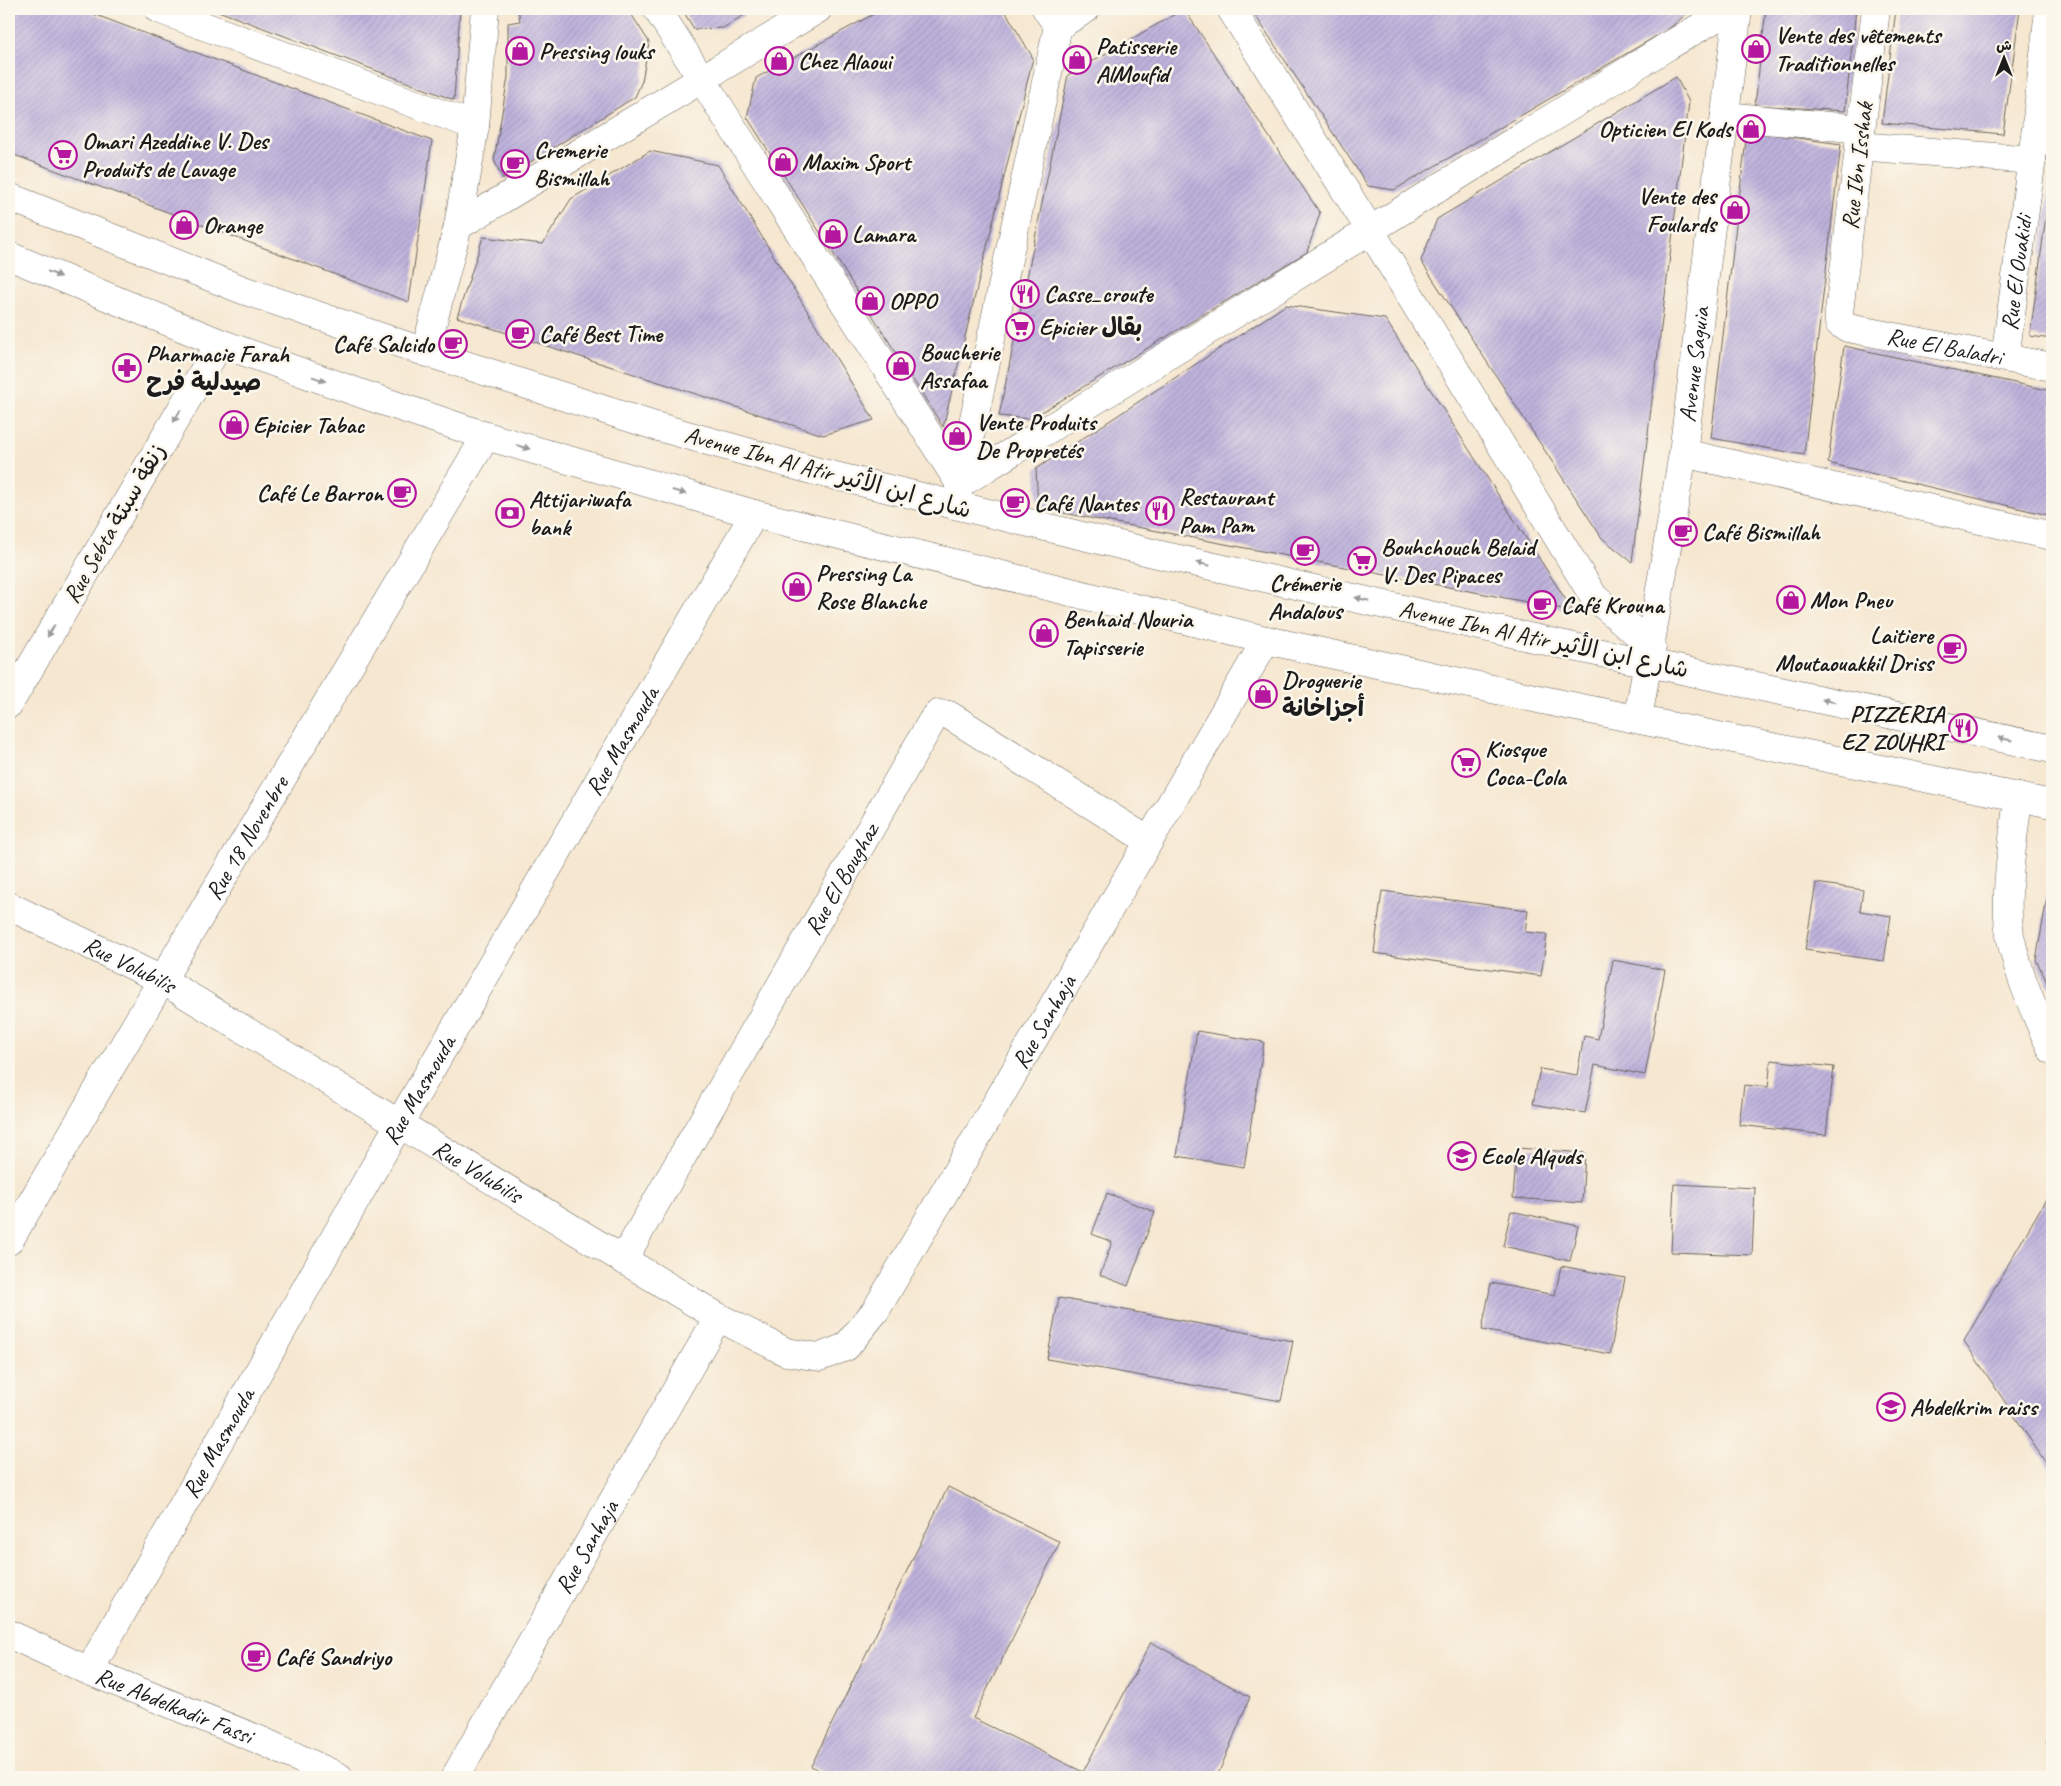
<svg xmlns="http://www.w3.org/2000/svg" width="2061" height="1786" viewBox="0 0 2061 1786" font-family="Caveat,'Playpen Sans Arabic',sans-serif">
	<defs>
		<pattern id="building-hatch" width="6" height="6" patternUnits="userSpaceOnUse" patternTransform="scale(1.25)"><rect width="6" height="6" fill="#beb2dc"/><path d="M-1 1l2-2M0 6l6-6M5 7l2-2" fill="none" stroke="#a398bc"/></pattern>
	</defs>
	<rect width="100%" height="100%" fill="#fbf7ec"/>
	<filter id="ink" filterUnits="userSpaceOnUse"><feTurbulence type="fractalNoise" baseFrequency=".02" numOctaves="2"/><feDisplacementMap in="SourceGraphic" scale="10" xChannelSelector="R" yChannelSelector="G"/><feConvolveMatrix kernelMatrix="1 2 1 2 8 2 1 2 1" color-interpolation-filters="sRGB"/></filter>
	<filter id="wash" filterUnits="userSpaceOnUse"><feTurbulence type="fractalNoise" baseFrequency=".0096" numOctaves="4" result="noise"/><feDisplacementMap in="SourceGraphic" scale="20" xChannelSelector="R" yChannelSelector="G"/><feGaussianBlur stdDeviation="1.12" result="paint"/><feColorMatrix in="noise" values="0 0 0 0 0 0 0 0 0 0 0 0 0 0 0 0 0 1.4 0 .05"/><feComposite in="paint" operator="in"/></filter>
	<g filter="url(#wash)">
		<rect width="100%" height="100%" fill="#f6e7d0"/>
		<g id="blocks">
			<!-- building -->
			<g fill="url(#building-hatch)">
				<polygon points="9,9 80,9 432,141 409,302 9,153"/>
				<polygon points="213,9 460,9 454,100"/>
				<polygon points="518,9 628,9 649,42 642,81 635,97 503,179 494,160 508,77 508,23 520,21"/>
				<polygon points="682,9 754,9 723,28 694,29"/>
				<polygon points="883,9 1004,9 1033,58 943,427 747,117 756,78"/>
				<polygon points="1184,9 1320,213 1307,252 1030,419 999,416 1068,75"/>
				<polygon points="1251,9 1692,9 1670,28 1394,190 1368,186"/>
				<polygon points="1766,9 1856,9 1845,111 1755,105"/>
				<polygon points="1896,9 2020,9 2003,134 1882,123"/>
				<polygon points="1676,77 1689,102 1632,562 1602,538 1421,261 1437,219"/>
				<polygon points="1747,131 1841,144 1804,455 1711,438"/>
				<polygon points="650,151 718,165 874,420 823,435 457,317 483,237 543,244 571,199"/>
				<polygon points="2051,178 2052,178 2052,339 2030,336"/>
				<polygon points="1286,305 1385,319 1573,611 1038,508 1036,469"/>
				<polygon points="1844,346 2052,391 2052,516 1828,463"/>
				<polygon points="1816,883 1863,890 1860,911 1891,916 1884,961 1805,950"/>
				<polygon points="2049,887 2052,887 2052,992 2036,960"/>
				<polygon points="1382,891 1528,910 1525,932 1547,934 1541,976 1374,953"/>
				<polygon points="1613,960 1665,970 1645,1075 1595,1065 1585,1113 1533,1104 1540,1069 1577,1075 1584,1036 1598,1039"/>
				<polygon points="1197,1031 1264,1042 1244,1167 1177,1156"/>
				<polygon points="1771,1060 1834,1067 1826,1135 1739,1125 1744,1085 1768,1087"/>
				<polygon points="1517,1148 1585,1153 1582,1203 1513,1198"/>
				<polygon points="1674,1184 1755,1188 1752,1255 1671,1252"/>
				<polygon points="1107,1193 1155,1212 1128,1286 1100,1275 1112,1242 1092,1234"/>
				<polygon points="2046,1199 2052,1209 2052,1472 1964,1341"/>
				<polygon points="1511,1211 1578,1226 1570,1261 1503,1246"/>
				<polygon points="1561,1266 1625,1278 1610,1354 1482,1330 1491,1283 1555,1295"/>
				<polygon points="1059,1298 1293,1341 1281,1401 1047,1359"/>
				<polygon points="948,1487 1060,1542 973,1718 1083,1772 1151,1642 1250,1697 1217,1777 833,1777 811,1766"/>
				<polygon points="2052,1738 2052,1757 2046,1741"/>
			</g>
		</g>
	</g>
	<g filter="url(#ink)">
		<use href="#blocks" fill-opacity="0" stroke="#68635b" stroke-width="1"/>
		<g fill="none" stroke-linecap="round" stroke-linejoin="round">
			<defs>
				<g id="minor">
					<polyline points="158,9 475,126"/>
					<polyline points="657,9 960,484 1668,46 1731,9"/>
					<polyline points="1231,9 1370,230 1594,597 1652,646"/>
					<path id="s1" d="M1876,9L1839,312V323L1848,328L2052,367"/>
					<polyline points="1058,26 1086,9"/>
					<polyline points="1725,116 1861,129"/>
					<polyline points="1859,146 2032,160"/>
					<polyline points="458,226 818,9"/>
					<polyline points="425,352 458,226 475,126 485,9"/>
					<path id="s2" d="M2005,358L2036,128L2049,9"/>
					<polyline points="1683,453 2052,536"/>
					<polyline points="958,493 1058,26 1046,9"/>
					<polyline points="9,704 220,343"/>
					<path id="s3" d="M1638,719L1683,453L1738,9"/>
					<path d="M2018,797C2014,837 2003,895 2010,935C2018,975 2035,1013 2052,1050"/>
					<path id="s4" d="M9,906L162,980L718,1317L786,1352L820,1357L846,1347L876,1310L1266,640"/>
					<path id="s5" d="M9,1241L162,980L486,436"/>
					<path id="s6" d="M623,1260L932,721L938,714L949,715L1149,841"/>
					<path id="s7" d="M9,1634L89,1671L262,1741L339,1777"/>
					<path id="s8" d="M89,1671L399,1124L754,514"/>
					<path id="s9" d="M455,1777L718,1317"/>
				</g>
				<g id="tertiary">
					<polyline points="9,197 243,290 425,352 655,426 815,471 1157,554 1569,646 2052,749"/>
					<polyline points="9,256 220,343 368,396 486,436 754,514 1266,640 1557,703 2052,804"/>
				</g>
			</defs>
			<!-- minor casing -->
			<use href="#minor" stroke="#68635b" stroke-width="29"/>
			<!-- tertiary casing -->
			<use href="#tertiary" stroke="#68635b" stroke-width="29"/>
			<!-- minor -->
			<use href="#minor" stroke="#fff" stroke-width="28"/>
			<!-- tertiary -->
			<use href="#tertiary" stroke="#fff" stroke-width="28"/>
		</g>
		<!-- one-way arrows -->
		<defs><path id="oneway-solid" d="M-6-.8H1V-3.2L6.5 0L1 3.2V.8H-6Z" transform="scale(1.25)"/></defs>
		<g fill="#999">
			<use href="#oneway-solid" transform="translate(54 274) rotate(23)"/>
			<use href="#oneway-solid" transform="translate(319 379) rotate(20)"/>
			<use href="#oneway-solid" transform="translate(177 416) rotate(120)"/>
			<use href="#oneway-solid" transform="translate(523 447) rotate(16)"/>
			<use href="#oneway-solid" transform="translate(679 492) rotate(16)"/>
			<use href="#oneway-solid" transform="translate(1203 564) rotate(-167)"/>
			<use href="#oneway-solid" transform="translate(1362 599) rotate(-167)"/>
			<use href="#oneway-solid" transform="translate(51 631) rotate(120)"/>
			<use href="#oneway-solid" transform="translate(1829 701) rotate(-168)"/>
			<use href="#oneway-solid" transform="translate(2005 739) rotate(-168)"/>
		</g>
	</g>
	<!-- icons -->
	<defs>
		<symbol id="shop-ring" viewBox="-11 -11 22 22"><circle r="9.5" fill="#fbf7ec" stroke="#b5179e" stroke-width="1.5"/><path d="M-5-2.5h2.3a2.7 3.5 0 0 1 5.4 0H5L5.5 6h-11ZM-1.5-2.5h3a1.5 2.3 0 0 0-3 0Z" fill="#b5179e"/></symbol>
		<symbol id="supermarket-ring" viewBox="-11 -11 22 22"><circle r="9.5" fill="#fbf7ec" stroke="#b5179e" stroke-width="1.5"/><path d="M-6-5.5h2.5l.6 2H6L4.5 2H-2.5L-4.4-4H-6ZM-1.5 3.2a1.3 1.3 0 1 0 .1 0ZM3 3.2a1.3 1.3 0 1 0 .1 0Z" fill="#b5179e"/></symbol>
		<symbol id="cafe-ring" viewBox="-11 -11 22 22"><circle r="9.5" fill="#fbf7ec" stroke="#b5179e" stroke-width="1.5"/><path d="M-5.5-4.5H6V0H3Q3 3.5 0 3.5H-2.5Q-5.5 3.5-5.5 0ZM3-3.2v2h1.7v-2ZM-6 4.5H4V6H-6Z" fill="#b5179e"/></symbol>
		<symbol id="restaurant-ring" viewBox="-11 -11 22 22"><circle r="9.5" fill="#fbf7ec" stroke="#b5179e" stroke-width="1.5"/><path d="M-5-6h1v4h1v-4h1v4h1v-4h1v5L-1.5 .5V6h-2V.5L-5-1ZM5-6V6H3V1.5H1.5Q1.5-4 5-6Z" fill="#b5179e"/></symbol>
		<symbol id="pharmacy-ring" viewBox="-11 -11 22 22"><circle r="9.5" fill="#fbf7ec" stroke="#b5179e" stroke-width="1.5"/><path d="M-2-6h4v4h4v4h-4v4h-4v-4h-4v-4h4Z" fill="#b5179e"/></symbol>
		<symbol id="bank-ring" viewBox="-11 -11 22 22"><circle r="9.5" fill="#fbf7ec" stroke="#b5179e" stroke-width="1.5"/><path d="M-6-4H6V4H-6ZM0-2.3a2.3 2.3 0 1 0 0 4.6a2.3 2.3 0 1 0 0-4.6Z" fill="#b5179e"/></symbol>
		<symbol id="school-ring" viewBox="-11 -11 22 22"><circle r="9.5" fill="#fbf7ec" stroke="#b5179e" stroke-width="1.5"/><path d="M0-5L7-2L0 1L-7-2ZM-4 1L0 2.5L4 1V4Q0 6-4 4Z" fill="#b5179e"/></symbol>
	</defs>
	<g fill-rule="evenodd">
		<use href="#shop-ring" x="1740" y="33" width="32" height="32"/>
		<use href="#shop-ring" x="504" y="35" width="32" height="32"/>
		<use href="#shop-ring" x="1061" y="44" width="32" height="32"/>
		<use href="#shop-ring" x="763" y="45" width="32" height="32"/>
		<use href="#shop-ring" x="1735" y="113" width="32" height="32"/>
		<use href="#supermarket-ring" x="47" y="139" width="32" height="32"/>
		<use href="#shop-ring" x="767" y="146" width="32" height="32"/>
		<use href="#cafe-ring" x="499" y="148" width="32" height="32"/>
		<use href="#shop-ring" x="1719" y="194" width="32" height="32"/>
		<use href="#shop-ring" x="168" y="209" width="32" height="32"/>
		<use href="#shop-ring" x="817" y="218" width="32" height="32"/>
		<use href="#restaurant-ring" x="1009" y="278" width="32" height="32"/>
		<use href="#shop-ring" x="854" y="285" width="32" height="32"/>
		<use href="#supermarket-ring" x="1004" y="311" width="32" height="32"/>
		<use href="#cafe-ring" x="504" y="318" width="32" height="32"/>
		<use href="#cafe-ring" x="437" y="328" width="32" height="32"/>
		<use href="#shop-ring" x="885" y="350" width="32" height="32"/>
		<use href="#pharmacy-ring" x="111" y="352" width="32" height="32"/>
		<use href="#shop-ring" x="218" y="409" width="32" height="32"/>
		<use href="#shop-ring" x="941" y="420" width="32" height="32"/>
		<use href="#cafe-ring" x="386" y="477" width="32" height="32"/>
		<use href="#cafe-ring" x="999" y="487" width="32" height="32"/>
		<use href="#restaurant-ring" x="1144" y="495" width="32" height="32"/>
		<use href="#bank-ring" x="494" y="497" width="32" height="32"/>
		<use href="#cafe-ring" x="1667" y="516" width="32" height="32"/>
		<use href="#cafe-ring" x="1289" y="535" width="32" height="32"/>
		<use href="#supermarket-ring" x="1346" y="545" width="32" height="32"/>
		<use href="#shop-ring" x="781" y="571" width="32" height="32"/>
		<use href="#shop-ring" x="1775" y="584" width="32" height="32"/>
		<use href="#cafe-ring" x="1526" y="589" width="32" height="32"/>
		<use href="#shop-ring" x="1028" y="617" width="32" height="32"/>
		<use href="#cafe-ring" x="1936" y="633" width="32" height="32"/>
		<use href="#shop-ring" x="1247" y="678" width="32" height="32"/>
		<use href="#restaurant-ring" x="1947" y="712" width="32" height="32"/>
		<use href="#supermarket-ring" x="1450" y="747" width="32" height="32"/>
		<use href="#school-ring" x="1446" y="1140" width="32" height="32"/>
		<use href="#school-ring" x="1875" y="1391" width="32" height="32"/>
		<use href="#cafe-ring" x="240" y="1641" width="32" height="32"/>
	</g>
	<g text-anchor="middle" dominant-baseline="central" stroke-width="5" stroke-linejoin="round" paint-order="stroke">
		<!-- poi labels -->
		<g font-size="24" font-weight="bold" fill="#1c1c1c" stroke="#fbf7ec" text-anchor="start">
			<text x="1775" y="35">Vente des vêtements<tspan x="1775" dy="28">Traditionnelles</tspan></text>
			<text x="1096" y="46">Patisserie<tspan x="1096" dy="28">AlMoufid</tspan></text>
			<text x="539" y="51">Pressing louks</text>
			<text x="798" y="61">Chez Alaoui</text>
			<text x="1732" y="129" text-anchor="end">Opticien El Kods</text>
			<text x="82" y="141">Omari Azeddine V. Des<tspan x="82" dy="28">Produits de Lavage</tspan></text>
			<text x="534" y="150">Cremerie<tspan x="534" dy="28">Bismillah</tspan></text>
			<text x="802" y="162">Maxim Sport</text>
			<text x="1716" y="196" text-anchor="end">Vente des<tspan x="1716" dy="28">Foulards</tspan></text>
			<text x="203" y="225">Orange</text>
			<text x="852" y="234">Lamara</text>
			<text x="1044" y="294">Casse_croute</text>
			<text x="889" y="301">OPPO</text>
			<text x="1039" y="327">Epicier بقال</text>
			<text x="539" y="334">Café Best Time</text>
			<text x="434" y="344" text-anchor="end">Café Salcido</text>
			<text x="920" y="352">Boucherie<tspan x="920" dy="28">Assafaa</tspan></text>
			<text x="146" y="354">Pharmacie Farah<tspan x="146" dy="28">صيدلية فرح</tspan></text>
			<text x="976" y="422">Vente Produits<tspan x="976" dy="28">De Propretés</tspan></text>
			<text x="253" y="425">Epicier Tabac</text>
			<text x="383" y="493" text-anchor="end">Café Le Barron</text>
			<text x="1179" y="497">Restaurant<tspan x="1179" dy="28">Pam Pam</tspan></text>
			<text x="529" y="499">Attijariwafa<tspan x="529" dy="28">bank</tspan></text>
			<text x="1034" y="503">Café Nantes</text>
			<text x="1702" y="532">Café Bismillah</text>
			<text x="1381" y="547">Bouhchouch Belaid<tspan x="1381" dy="28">V. Des Pipaces</tspan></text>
			<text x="816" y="573">Pressing La<tspan x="816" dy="28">Rose Blanche</tspan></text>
			<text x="1305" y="583" text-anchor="middle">Crémerie<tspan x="1305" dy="28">Andalous</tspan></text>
			<text x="1810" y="600">Mon Pneu</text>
			<text x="1561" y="605">Café Krouna</text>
			<text x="1063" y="619">Benhaid Nouria<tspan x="1063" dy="28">Tapisserie</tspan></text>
			<text x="1933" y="635" text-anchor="end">Laitiere<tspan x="1933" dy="28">Moutaouakkil Driss</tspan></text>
			<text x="1282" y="680">Droguerie<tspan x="1282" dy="28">أجزاخانة</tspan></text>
			<text x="1944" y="714" text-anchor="end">PIZZERIA<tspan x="1944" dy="28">EZ ZOUHRI</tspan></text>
			<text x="1485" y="749">Kiosque<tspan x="1485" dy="28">Coca-Cola</tspan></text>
			<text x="1481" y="1156">Ecole Alquds</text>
			<text x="1910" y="1407">Abdelkrim raiss</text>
			<text x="275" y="1657">Café Sandriyo</text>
		</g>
		<!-- street labels -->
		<g font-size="24" fill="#1c1c1c" stroke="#fbf7ec">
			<text transform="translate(1857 166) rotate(-83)">Rue Ibn Isshak</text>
			<text stroke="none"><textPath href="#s2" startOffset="86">Rue El Ouakidi</textPath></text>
			<text stroke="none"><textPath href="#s1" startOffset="425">Rue El Baladri</textPath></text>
			<text stroke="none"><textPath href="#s3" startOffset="359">Avenue Saguia</textPath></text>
			<text transform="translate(828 472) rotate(15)">Avenue Ibn Al Atir شارع ابن الأثير</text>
			<text transform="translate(114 523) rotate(-60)">Rue Sebta زنقة سبتة</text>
			<text transform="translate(1544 639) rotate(12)">Avenue Ibn Al Atir شارع ابن الأثير</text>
			<text stroke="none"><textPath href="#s8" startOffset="1072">Rue Masmouda</textPath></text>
			<text stroke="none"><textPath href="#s5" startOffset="468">Rue 18 Novenbre</textPath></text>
			<text stroke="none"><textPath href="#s6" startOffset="439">Rue El Boughaz</textPath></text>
			<text stroke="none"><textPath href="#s4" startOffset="134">Rue Volubilis</textPath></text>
			<text stroke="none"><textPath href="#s4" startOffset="1340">Rue Sanhaja</textPath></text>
			<text stroke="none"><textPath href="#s8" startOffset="668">Rue Masmouda</textPath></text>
			<text stroke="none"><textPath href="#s4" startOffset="539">Rue Volubilis</textPath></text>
			<text stroke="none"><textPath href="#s8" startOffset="262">Rue Masmouda</textPath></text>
			<text stroke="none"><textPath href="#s9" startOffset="265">Rue Sanhaja</textPath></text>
			<text stroke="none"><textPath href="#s7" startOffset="180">Rue Abdelkadir Fassi</textPath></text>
		</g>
	</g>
	<!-- margin -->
	<rect width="2061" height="1786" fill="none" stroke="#fbf7ec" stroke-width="30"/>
	<!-- north arrow -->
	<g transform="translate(2004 58)" stroke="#fbf7ec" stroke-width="4" paint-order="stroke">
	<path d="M0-4L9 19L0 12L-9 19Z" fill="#1c1c1c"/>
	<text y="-8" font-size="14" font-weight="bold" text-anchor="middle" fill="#1c1c1c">ش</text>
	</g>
</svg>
